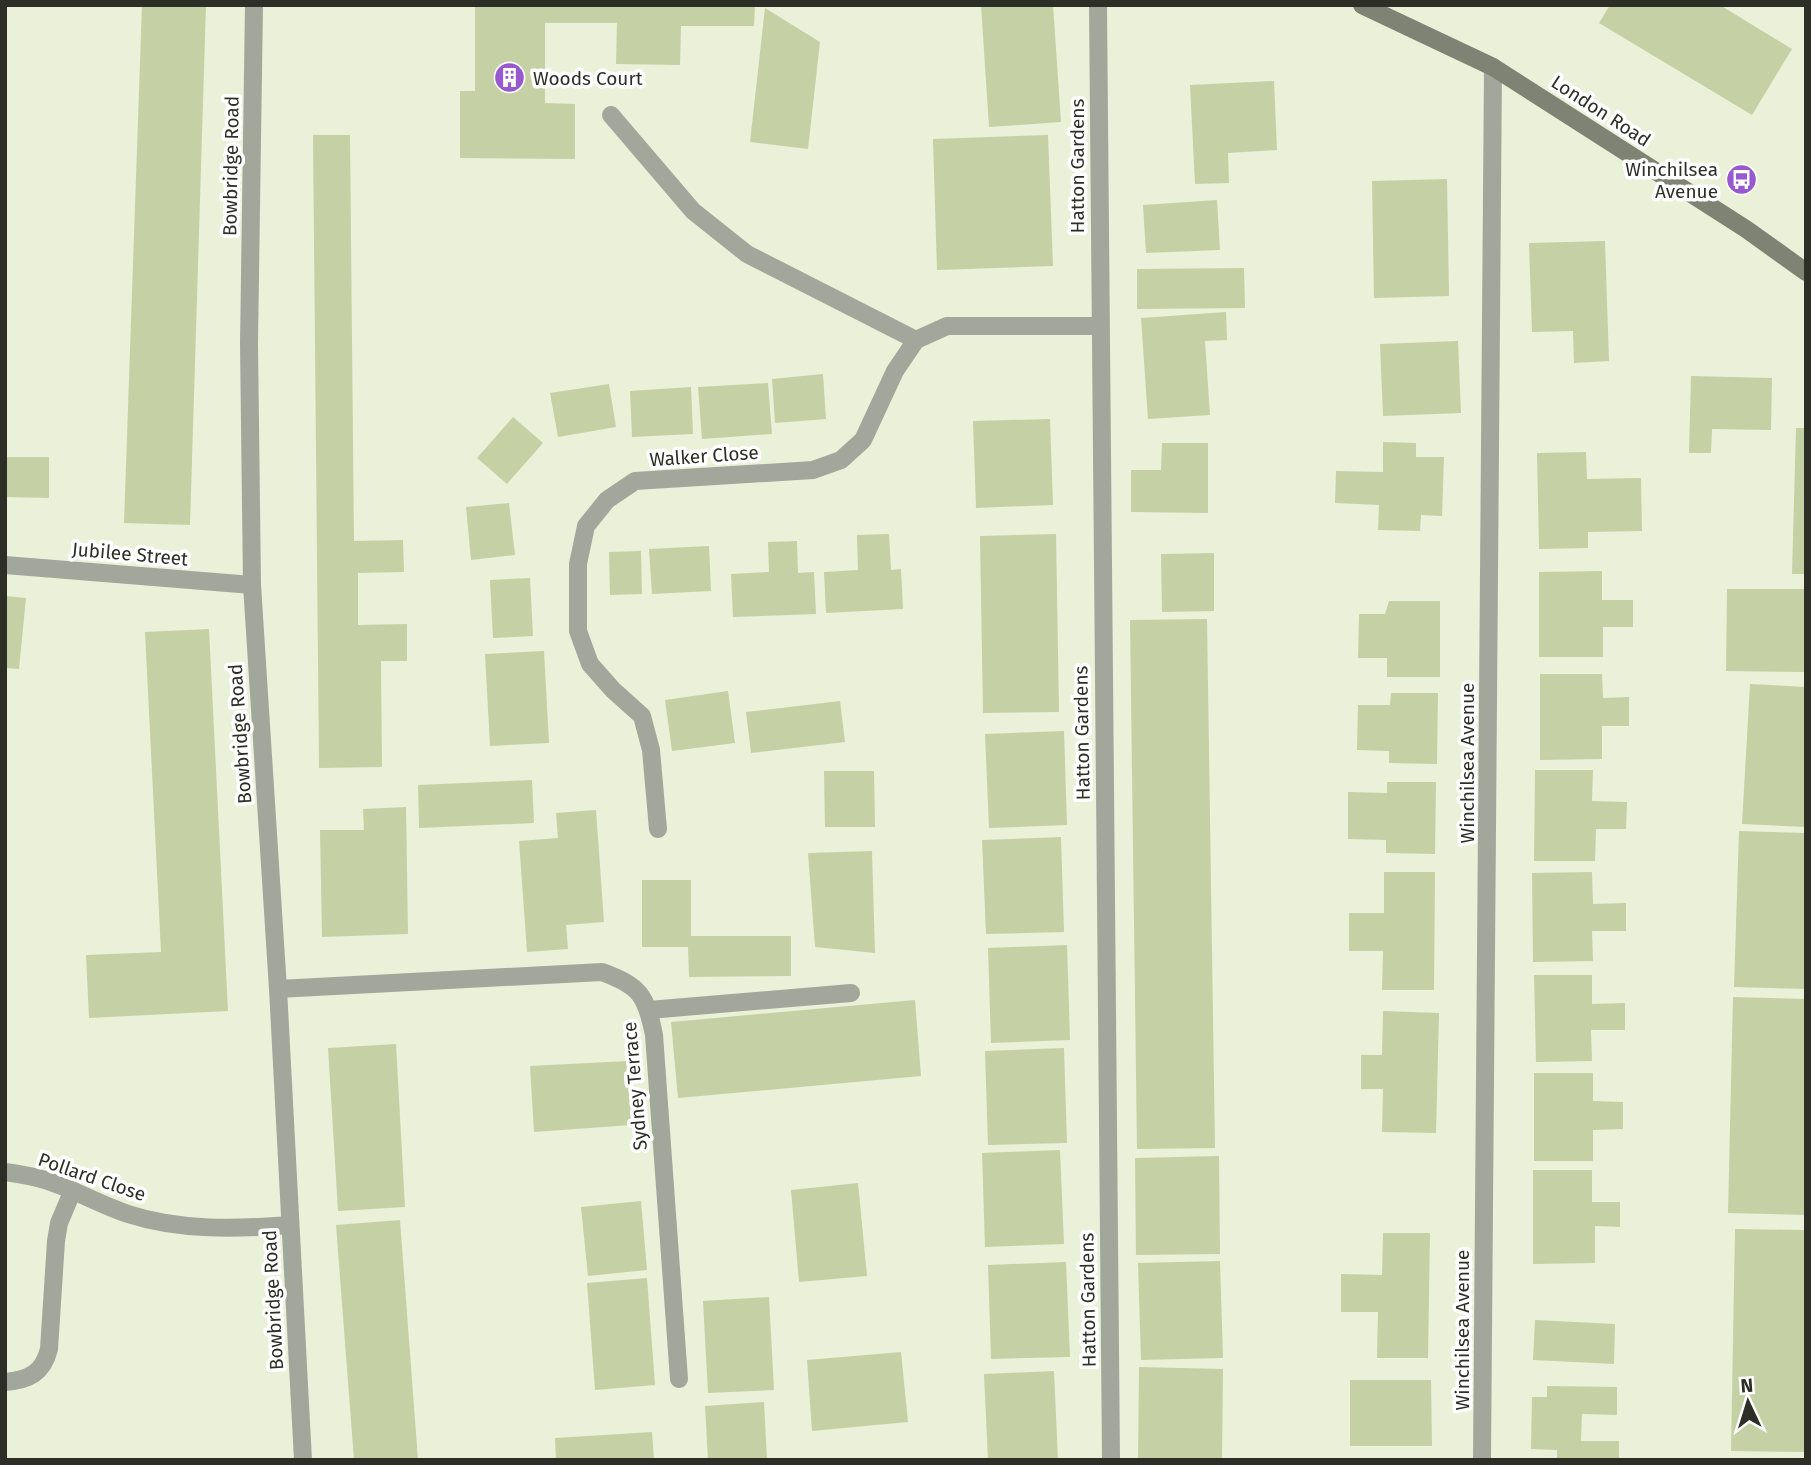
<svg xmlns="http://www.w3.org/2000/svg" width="1811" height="1465" viewBox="0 0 1811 1465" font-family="'Fira Sans',sans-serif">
	<rect width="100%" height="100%" fill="#eaf1d8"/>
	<!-- building -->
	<g fill="#c5d0a5">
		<polygon points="142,5 206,5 190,525 124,523"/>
		<polygon points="475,5 755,5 754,26 681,26 680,65 616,64 617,23 545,23 545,103 575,104 575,159 460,158 460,91 475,91"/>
		<polygon points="981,5 1053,5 1061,122 989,127"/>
		<polygon points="1610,5 1720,5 1792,49 1752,115 1599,23"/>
		<polygon points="765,8 820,42 808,149 750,142"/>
		<polygon points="1274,81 1277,150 1228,153 1229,183 1195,184 1190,85"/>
		<polygon points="313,135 350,135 354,541 403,540 404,572 358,573 358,625 407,624 407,661 381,661 382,767 319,768"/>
		<polygon points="1048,135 1053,266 937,270 933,139"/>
		<polygon points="1447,179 1449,296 1374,298 1372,181"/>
		<polygon points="1217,200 1220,250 1146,253 1143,205"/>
		<polygon points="1605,241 1609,361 1574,363 1573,331 1532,332 1529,243"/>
		<polygon points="1244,268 1245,308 1137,309 1137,269"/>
		<polygon points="1226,312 1227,340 1205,341 1210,415 1148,419 1141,318"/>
		<polygon points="1458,341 1461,413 1383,416 1380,344"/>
		<polygon points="823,374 826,419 775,423 772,379"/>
		<polygon points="1691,376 1772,378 1771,430 1712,429 1711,453 1689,453"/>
		<polygon points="768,383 772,434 702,439 698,387"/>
		<polygon points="609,384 616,427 558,437 550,393"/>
		<polygon points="691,387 693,434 632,437 630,391"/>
		<polygon points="513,417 543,443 507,484 477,458"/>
		<polygon points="1050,419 1053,505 976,508 973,421"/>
		<polygon points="1796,428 1806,428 1806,574 1792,574"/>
		<polygon points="1383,442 1416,443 1416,457 1444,457 1442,516 1421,515 1420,531 1378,530 1379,505 1335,503 1336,471 1383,472"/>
		<polygon points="1162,443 1208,443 1208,513 1131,512 1131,470 1161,470"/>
		<polygon points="1586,452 1587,479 1641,478 1642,531 1588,532 1588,548 1539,549 1537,453"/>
		<polygon points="5,457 49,457 49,498 5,497"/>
		<polygon points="509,503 515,555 471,560 466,507"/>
		<polygon points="889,534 891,570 901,569 903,609 826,613 824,572 858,570 857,535"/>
		<polygon points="1056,534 1059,712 983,713 980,536"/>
		<polygon points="797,541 798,573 814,572 816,614 733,617 731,574 769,572 768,542"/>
		<polygon points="709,546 711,591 652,594 649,549"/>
		<polygon points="641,551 642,594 610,595 609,552"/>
		<polygon points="1214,553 1214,611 1162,612 1161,554"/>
		<polygon points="1602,571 1602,600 1633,600 1633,627 1603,627 1603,657 1539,657 1539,572"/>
		<polygon points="530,578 533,636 493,638 490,580"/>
		<polygon points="1727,589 1806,589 1806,672 1726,671"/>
		<polygon points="5,596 26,598 19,669 5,668"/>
		<polygon points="1389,601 1440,601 1440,677 1387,677 1387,658 1358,658 1359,614 1385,614"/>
		<polygon points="1207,619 1215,1148 1137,1149 1130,620"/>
		<polygon points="209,629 228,1011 89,1018 86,955 161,952 145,632"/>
		<polygon points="544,651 549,743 490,746 485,654"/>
		<polygon points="1540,674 1602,674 1603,698 1629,697 1629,726 1602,726 1602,759 1540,760"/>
		<polygon points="1750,684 1806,687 1806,827 1742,824"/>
		<polygon points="728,691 735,743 672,751 665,700"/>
		<polygon points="1391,693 1438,693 1437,764 1389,763 1389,751 1357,750 1358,705 1390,705"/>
		<polygon points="840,701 845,742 751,753 746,712"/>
		<polygon points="1064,731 1067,825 989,828 985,734"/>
		<polygon points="1535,770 1593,770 1592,801 1627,802 1626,829 1596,829 1595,861 1534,861"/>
		<polygon points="824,771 874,771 875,827 825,827"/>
		<polygon points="532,780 534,823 419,828 418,785"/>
		<polygon points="1387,782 1436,782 1435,854 1386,853 1386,840 1348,839 1348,792 1387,793"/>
		<polygon points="406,807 408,934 322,937 320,830 364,830 363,809"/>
		<polygon points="596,810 604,922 566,925 568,949 527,952 519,841 558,838 556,813"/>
		<polygon points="1739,831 1806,833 1806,989 1734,987"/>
		<polygon points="1061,837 1064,932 986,934 982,840"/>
		<polygon points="872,851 875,953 815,947 808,853"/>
		<polygon points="1384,872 1435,872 1434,990 1382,990 1383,951 1349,951 1349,913 1384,913"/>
		<polygon points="1592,872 1593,904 1626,903 1626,931 1592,931 1593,961 1533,962 1532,873"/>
		<polygon points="642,880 691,880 691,936 791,936 791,976 689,977 688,947 642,947"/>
		<polygon points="1067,945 1070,1040 991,1043 988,948"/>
		<polygon points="1534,975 1592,975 1592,1004 1625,1003 1625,1030 1591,1030 1592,1061 1536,1062"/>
		<polygon points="1733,997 1806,999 1806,1215 1728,1213"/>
		<polygon points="915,1000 921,1076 678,1098 671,1022"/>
		<polygon points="1383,1011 1439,1013 1436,1133 1382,1132 1383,1089 1361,1089 1361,1055 1382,1055"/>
		<polygon points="396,1044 405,1207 338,1211 328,1048"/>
		<polygon points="1064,1048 1067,1143 988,1145 985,1051"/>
		<polygon points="628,1061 631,1125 534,1132 530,1066"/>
		<polygon points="1534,1073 1593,1073 1593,1101 1623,1102 1623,1129 1593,1130 1593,1161 1534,1161"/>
		<polygon points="1060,1150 1064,1244 985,1247 982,1153"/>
		<polygon points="1219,1156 1220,1254 1136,1255 1135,1158"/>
		<polygon points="1533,1170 1592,1170 1592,1202 1620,1202 1620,1227 1595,1226 1595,1263 1533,1264"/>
		<polygon points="858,1183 867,1276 799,1282 791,1190"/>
		<polygon points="641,1201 647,1270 588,1276 581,1207"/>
		<polygon points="400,1220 418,1460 354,1460 336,1225"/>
		<polygon points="1735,1229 1806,1230 1806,1452 1731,1451"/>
		<polygon points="1383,1233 1430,1233 1428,1358 1377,1358 1378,1312 1341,1312 1341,1274 1382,1275"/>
		<polygon points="1220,1261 1223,1358 1141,1360 1138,1263"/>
		<polygon points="1066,1262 1070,1357 991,1359 988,1265"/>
		<polygon points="647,1278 655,1385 595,1390 587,1283"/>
		<polygon points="769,1297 774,1390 708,1393 703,1301"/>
		<polygon points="1535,1320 1615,1324 1614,1364 1533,1360"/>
		<polygon points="901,1352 908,1422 812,1431 807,1360"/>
		<polygon points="1139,1367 1223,1369 1222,1460 1138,1460"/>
		<polygon points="1054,1371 1058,1460 988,1460 984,1374"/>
		<polygon points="1350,1380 1431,1380 1432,1446 1350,1446"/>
		<polygon points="1547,1386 1617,1387 1617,1415 1582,1414 1581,1441 1619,1441 1619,1460 1557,1460 1557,1450 1531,1449 1532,1397 1547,1397"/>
		<polygon points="764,1402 767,1460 708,1460 705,1406"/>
		<polygon points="652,1432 654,1460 556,1460 555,1438"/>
	</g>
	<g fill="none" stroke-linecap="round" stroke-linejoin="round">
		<!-- service -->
		<g stroke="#a3a69b" stroke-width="18">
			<polyline points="611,115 693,211 747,254 916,340"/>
			<polyline points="649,1010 851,993"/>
			<path d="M5,1382C29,1380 43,1373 49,1349L56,1241L59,1223L73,1190"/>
		</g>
		<!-- minor -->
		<g stroke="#a3a69b" stroke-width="18">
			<polyline points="1098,5 1111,1460"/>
			<polyline points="5,565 252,585"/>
			<polyline points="658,829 651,750 642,716 613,690 590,664 578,631 578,564 586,526 607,500 635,481 813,470 841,460 863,440 895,371 916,340 947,326 1099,326"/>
			<path d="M278,989L602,972C640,986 646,995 654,1035L679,1379"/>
			<path d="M5,1172C19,1174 34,1176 48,1181C75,1190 101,1205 128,1214C180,1231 237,1229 290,1225"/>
			<polyline points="1482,1460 1493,67"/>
		</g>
		<!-- tertiary -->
		<polyline stroke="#a3a69b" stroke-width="18" points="254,5 249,343 252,585 278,989 303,1460"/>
		<!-- secondary -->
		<polyline stroke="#7f8374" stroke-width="18" points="1362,5 1493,67 1746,229 1806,272"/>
	</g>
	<!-- icons -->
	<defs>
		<symbol id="building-disc" viewBox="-11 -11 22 22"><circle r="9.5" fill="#9859cf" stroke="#fff"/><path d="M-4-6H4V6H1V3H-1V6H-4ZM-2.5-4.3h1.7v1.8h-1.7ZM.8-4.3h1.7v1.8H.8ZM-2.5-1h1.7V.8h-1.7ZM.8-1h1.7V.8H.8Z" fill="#fff"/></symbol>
		<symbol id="bus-disc" viewBox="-11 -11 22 22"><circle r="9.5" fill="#9859cf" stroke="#fff"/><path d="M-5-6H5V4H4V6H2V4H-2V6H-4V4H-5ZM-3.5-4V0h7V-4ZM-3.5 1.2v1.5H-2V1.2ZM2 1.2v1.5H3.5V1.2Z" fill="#fff"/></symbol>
	</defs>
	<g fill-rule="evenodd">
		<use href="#building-disc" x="492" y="60" width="35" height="35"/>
		<use href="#bus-disc" x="1724" y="162" width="35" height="35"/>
	</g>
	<g text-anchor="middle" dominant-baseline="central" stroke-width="7" stroke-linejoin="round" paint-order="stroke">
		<!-- poi labels -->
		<g font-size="19" fill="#2d2f26" stroke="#fff" text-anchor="start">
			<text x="533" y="78">Woods Court</text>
			<text x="1718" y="169" text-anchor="end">Winchilsea<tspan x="1718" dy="22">Avenue</tspan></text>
		</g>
		<!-- street labels -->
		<g font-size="19" fill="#2d2f26" stroke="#fff">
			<text transform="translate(1601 111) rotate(33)">London Road</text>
			<text transform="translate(231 166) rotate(-89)">Bowbridge Road</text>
			<text transform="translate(1077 166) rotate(-90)">Hatton Gardens</text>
			<text transform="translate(704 456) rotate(-4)">Walker Close</text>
			<text transform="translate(130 554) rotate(5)">Jubilee Street</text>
			<text transform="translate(1082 733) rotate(-91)">Hatton Gardens</text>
			<text transform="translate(240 734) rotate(-94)">Bowbridge Road</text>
			<text transform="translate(1467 763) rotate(-90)">Winchilsea Avenue</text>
			<text transform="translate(635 1086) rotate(-95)">Sydney Terrace</text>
			<text transform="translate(92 1177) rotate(19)">Pollard Close</text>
			<text transform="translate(273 1300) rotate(-93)">Bowbridge Road</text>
			<text transform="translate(1088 1300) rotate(-91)">Hatton Gardens</text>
			<text transform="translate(1462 1330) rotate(-90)">Winchilsea Avenue</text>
		</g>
	</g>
	<!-- border -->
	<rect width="1811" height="1465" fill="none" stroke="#2d2f26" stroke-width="14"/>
	<!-- north arrow -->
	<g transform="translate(1748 1402) rotate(356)" stroke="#ffffff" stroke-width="5" paint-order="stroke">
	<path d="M0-5L12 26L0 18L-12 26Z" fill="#2d2f26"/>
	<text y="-10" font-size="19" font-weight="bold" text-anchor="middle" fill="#2d2f26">N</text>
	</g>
</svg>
